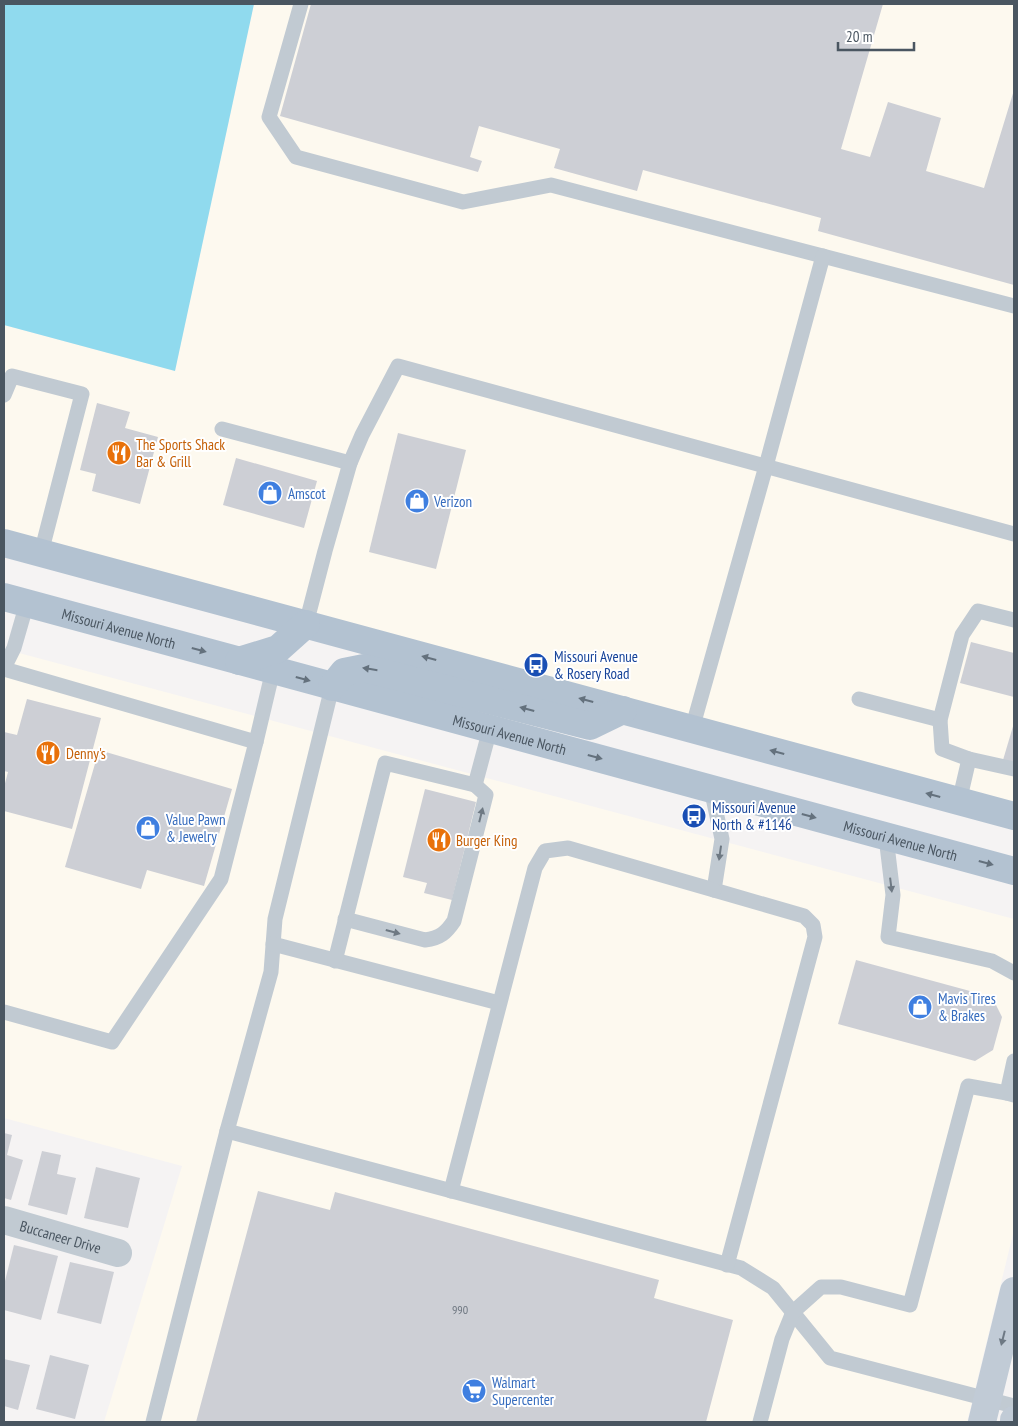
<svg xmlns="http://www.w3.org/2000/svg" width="1018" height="1426" viewBox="0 0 1018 1426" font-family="'PT Sans Narrow',sans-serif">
	<rect width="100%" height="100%" fill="#f5f3f3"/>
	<!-- commercial -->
	<g fill="#fdf9ef">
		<polygon points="254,4 1014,4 1014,802 313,613 306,606 301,610 4,530 4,325 175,371"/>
		<polygon points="4,649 1014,919 1014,1230 967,1422 104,1422 182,1166 4,1118"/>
	</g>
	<!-- water -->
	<polygon fill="#90daee" points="4,4 254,4 175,371 4,325"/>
	<!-- building -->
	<g fill="#cdcfd5">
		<polygon points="311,4 883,4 841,149 870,157 888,102 941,118 926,171 984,188 1014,90 1014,285 818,231 821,218 643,170 637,191 554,168 560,149 479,126 470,157 482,161 478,172 280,116"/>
		<polygon points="97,403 130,412 125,428 158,437 140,504 92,491 96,474 80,470"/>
		<polygon points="398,433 466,450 436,569 369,552"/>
		<polygon points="236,458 317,481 304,528 223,505"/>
		<polygon points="971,642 1014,653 1014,697 960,683"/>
		<polygon points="27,699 101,718 72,829 4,811 4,787 8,772 4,771 4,732 17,735"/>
		<polygon points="1014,723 1014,763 1003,760"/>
		<polygon points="99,750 232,789 204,886 147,870 141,889 65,867"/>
		<polygon points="425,789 476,802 452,900 424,893 427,883 403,877"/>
		<polygon points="856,960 992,997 1002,1017 993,1050 975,1061 838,1024"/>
		<polygon points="4,1133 12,1135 7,1155 23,1160 11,1200 4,1198"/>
		<polygon points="42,1151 61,1155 57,1174 76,1178 67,1215 28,1205"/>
		<polygon points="96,1167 140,1178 128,1228 84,1218"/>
		<polygon points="258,1191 330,1210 335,1192 659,1280 654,1298 733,1320 706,1422 196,1422"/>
		<polygon points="14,1245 58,1256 41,1320 4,1310 4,1285"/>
		<polygon points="70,1262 114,1272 101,1324 57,1313"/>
		<polygon points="50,1355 89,1365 75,1419 36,1409"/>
		<polygon points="4,1359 30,1365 18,1410 4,1406"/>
	</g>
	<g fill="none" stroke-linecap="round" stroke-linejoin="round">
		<!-- lane -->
		<g stroke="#c1cad2" stroke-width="15">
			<polyline points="301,4 269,117 296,157 463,202 551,185 1014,306"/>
			<polyline points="4,395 12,376 82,394 41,553"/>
			<polyline points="222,429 350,463"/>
			<polyline points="306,624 325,551 350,463 362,435 398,366 1014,534"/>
			<polyline points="4,668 14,648 27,603"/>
			<polyline points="4,669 256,742"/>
			<polyline points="332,687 275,919 271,972 227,1131 741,1268 773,1288 830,1358 1014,1406"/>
			<polyline points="859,699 940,720"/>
			<polyline points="692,729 766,466 823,256"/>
			<polyline points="969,759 1014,769"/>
			<polyline points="711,789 722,839 714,890 804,916 813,925 815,937 727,1265"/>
			<polyline points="959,802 969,759 942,749 940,720 962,635 978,611 1014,620"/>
			<polyline points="886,837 893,895 888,937 992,961 1014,973"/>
			<path d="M345,919L425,940C440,938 446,933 454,921L486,795L475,785"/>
			<polyline points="273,944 499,1003"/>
			<polyline points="335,961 385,763 475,785 490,729"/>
			<polyline points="4,1012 112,1042 221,879 256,742 273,670"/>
			<polyline points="1014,1061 1007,1093 1014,1095"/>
			<polyline points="451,1191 535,868 545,851 568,848 714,890"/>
			<polyline points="153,1422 227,1131"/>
			<polyline points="760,1422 782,1339 793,1312 821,1287 841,1287 910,1305 968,1086 1007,1093"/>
		</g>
		<!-- street -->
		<path stroke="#c1cad2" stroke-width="28" id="s1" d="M4,1220L118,1253"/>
		<!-- secondary -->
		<g stroke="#c1cbd6" stroke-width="28">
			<polyline points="982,1422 1014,1291"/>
			<polyline points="1014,1422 1014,1420"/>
		</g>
		<!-- primary -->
		<g stroke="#b3c2d1" stroke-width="28">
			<polyline points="4,543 1014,816"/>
			<path id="s2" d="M4,597L1014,871"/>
			<polyline points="239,661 278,649 306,624"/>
			<polyline points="332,687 344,672 364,668 590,726 623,710"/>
		</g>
	</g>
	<!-- one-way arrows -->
	<defs><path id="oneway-solid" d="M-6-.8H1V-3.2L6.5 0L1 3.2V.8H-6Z" transform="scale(1.25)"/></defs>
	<g fill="#64717d">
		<use href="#oneway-solid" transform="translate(199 650) rotate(15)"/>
		<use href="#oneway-solid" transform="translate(429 658) rotate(-165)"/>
		<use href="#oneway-solid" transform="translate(370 669) rotate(-171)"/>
		<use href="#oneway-solid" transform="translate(303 679) rotate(15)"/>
		<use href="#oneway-solid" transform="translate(586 700) rotate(-165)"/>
		<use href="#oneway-solid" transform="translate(527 709) rotate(-165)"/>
		<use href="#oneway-solid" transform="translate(777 752) rotate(-165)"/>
		<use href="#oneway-solid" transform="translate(595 757) rotate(15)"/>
		<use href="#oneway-solid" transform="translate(933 795) rotate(-165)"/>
		<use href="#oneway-solid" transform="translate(809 816) rotate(15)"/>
		<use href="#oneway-solid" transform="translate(986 863) rotate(15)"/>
	</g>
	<g fill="#6e7983">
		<use href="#oneway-solid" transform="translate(481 815) rotate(-76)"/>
		<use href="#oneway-solid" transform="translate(720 853) rotate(98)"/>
		<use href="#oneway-solid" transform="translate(891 885) rotate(83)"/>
		<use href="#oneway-solid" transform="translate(393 932) rotate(15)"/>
	</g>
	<use fill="#6e7984" href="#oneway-solid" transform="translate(1003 1338) rotate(104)"/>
	<!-- icons -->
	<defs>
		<symbol id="restaurant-disc" viewBox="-11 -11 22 22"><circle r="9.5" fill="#e8710a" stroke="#fff"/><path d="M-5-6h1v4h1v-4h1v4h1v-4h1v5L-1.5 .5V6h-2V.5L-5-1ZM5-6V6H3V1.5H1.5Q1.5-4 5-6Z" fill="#fff"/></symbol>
		<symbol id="shop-disc" viewBox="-11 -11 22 22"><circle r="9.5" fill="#3f7fe0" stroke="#fff"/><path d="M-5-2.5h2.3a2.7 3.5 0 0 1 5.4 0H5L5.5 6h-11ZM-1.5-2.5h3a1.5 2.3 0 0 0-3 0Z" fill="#fff"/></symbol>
		<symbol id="bus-disc" viewBox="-11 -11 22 22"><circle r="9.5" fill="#1a4fb4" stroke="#fff"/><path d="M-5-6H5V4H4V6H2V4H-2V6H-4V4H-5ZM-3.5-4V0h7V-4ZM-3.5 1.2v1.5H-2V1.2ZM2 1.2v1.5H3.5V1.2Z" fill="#fff"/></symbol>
		<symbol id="supermarket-disc" viewBox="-11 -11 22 22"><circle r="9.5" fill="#3f7fe0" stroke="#fff"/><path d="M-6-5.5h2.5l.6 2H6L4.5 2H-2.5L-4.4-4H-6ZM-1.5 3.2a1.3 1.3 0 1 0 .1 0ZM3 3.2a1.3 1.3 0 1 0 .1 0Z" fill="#fff"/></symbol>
	</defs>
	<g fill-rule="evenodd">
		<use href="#restaurant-disc" x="105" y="439" width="28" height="28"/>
		<use href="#shop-disc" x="256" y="479" width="28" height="28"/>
		<use href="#shop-disc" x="403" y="487" width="28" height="28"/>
		<use href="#bus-disc" x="522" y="651" width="28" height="28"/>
		<use href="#restaurant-disc" x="34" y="739" width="28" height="28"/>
		<use href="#bus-disc" x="680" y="802" width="28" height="28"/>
		<use href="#shop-disc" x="134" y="814" width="28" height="28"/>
		<use href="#restaurant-disc" x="425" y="826" width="28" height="28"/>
		<use href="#shop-disc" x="906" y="993" width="28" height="28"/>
		<use href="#supermarket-disc" x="460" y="1377" width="28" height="28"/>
	</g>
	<g text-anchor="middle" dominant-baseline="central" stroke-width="4" stroke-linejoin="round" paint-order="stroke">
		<!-- number labels -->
		<g font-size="12" fill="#6b747e">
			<text x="460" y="1309">990</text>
		</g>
		<!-- food labels -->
		<g font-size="15" fill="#c56008" stroke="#fff" text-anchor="start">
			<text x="136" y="444">The Sports Shack<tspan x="136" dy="17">Bar &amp; Grill</tspan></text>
			<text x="66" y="753">Denny's</text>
			<text x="456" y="840">Burger King</text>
		</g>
		<!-- shop labels -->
		<g font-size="15" fill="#366cbe" stroke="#fff" text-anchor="start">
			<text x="288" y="493">Amscot</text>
			<text x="434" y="501">Verizon</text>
			<text x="166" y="819">Value Pawn<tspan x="166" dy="17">&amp; Jewelry</tspan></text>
			<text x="938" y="998">Mavis Tires<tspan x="938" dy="17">&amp; Brakes</tspan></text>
			<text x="492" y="1382">Walmart<tspan x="492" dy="17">Supercenter</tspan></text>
		</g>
		<!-- street labels -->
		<g font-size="15" fill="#4a5661" stroke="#fff">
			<text stroke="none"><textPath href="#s2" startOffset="119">Missouri Avenue North</textPath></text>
			<text stroke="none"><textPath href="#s2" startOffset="524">Missouri Avenue North</textPath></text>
			<text stroke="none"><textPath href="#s2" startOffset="929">Missouri Avenue North</textPath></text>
			<text stroke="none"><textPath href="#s1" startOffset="59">Buccaneer Drive</textPath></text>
		</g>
		<!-- transit labels -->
		<g font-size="15" fill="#164399" stroke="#fff" text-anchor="start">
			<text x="554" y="656">Missouri Avenue<tspan x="554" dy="17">&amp; Rosery Road</tspan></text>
			<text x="712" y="807">Missouri Avenue<tspan x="712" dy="17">North &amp; #1146</tspan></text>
		</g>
	</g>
	<!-- border -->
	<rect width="1018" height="1426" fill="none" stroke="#4a5661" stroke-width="10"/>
	<!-- scale -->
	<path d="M838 42v8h76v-8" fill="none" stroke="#4a5661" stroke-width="2.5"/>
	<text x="846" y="42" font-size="15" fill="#4a5661" stroke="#ffffff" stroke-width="4" paint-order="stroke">20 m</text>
</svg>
